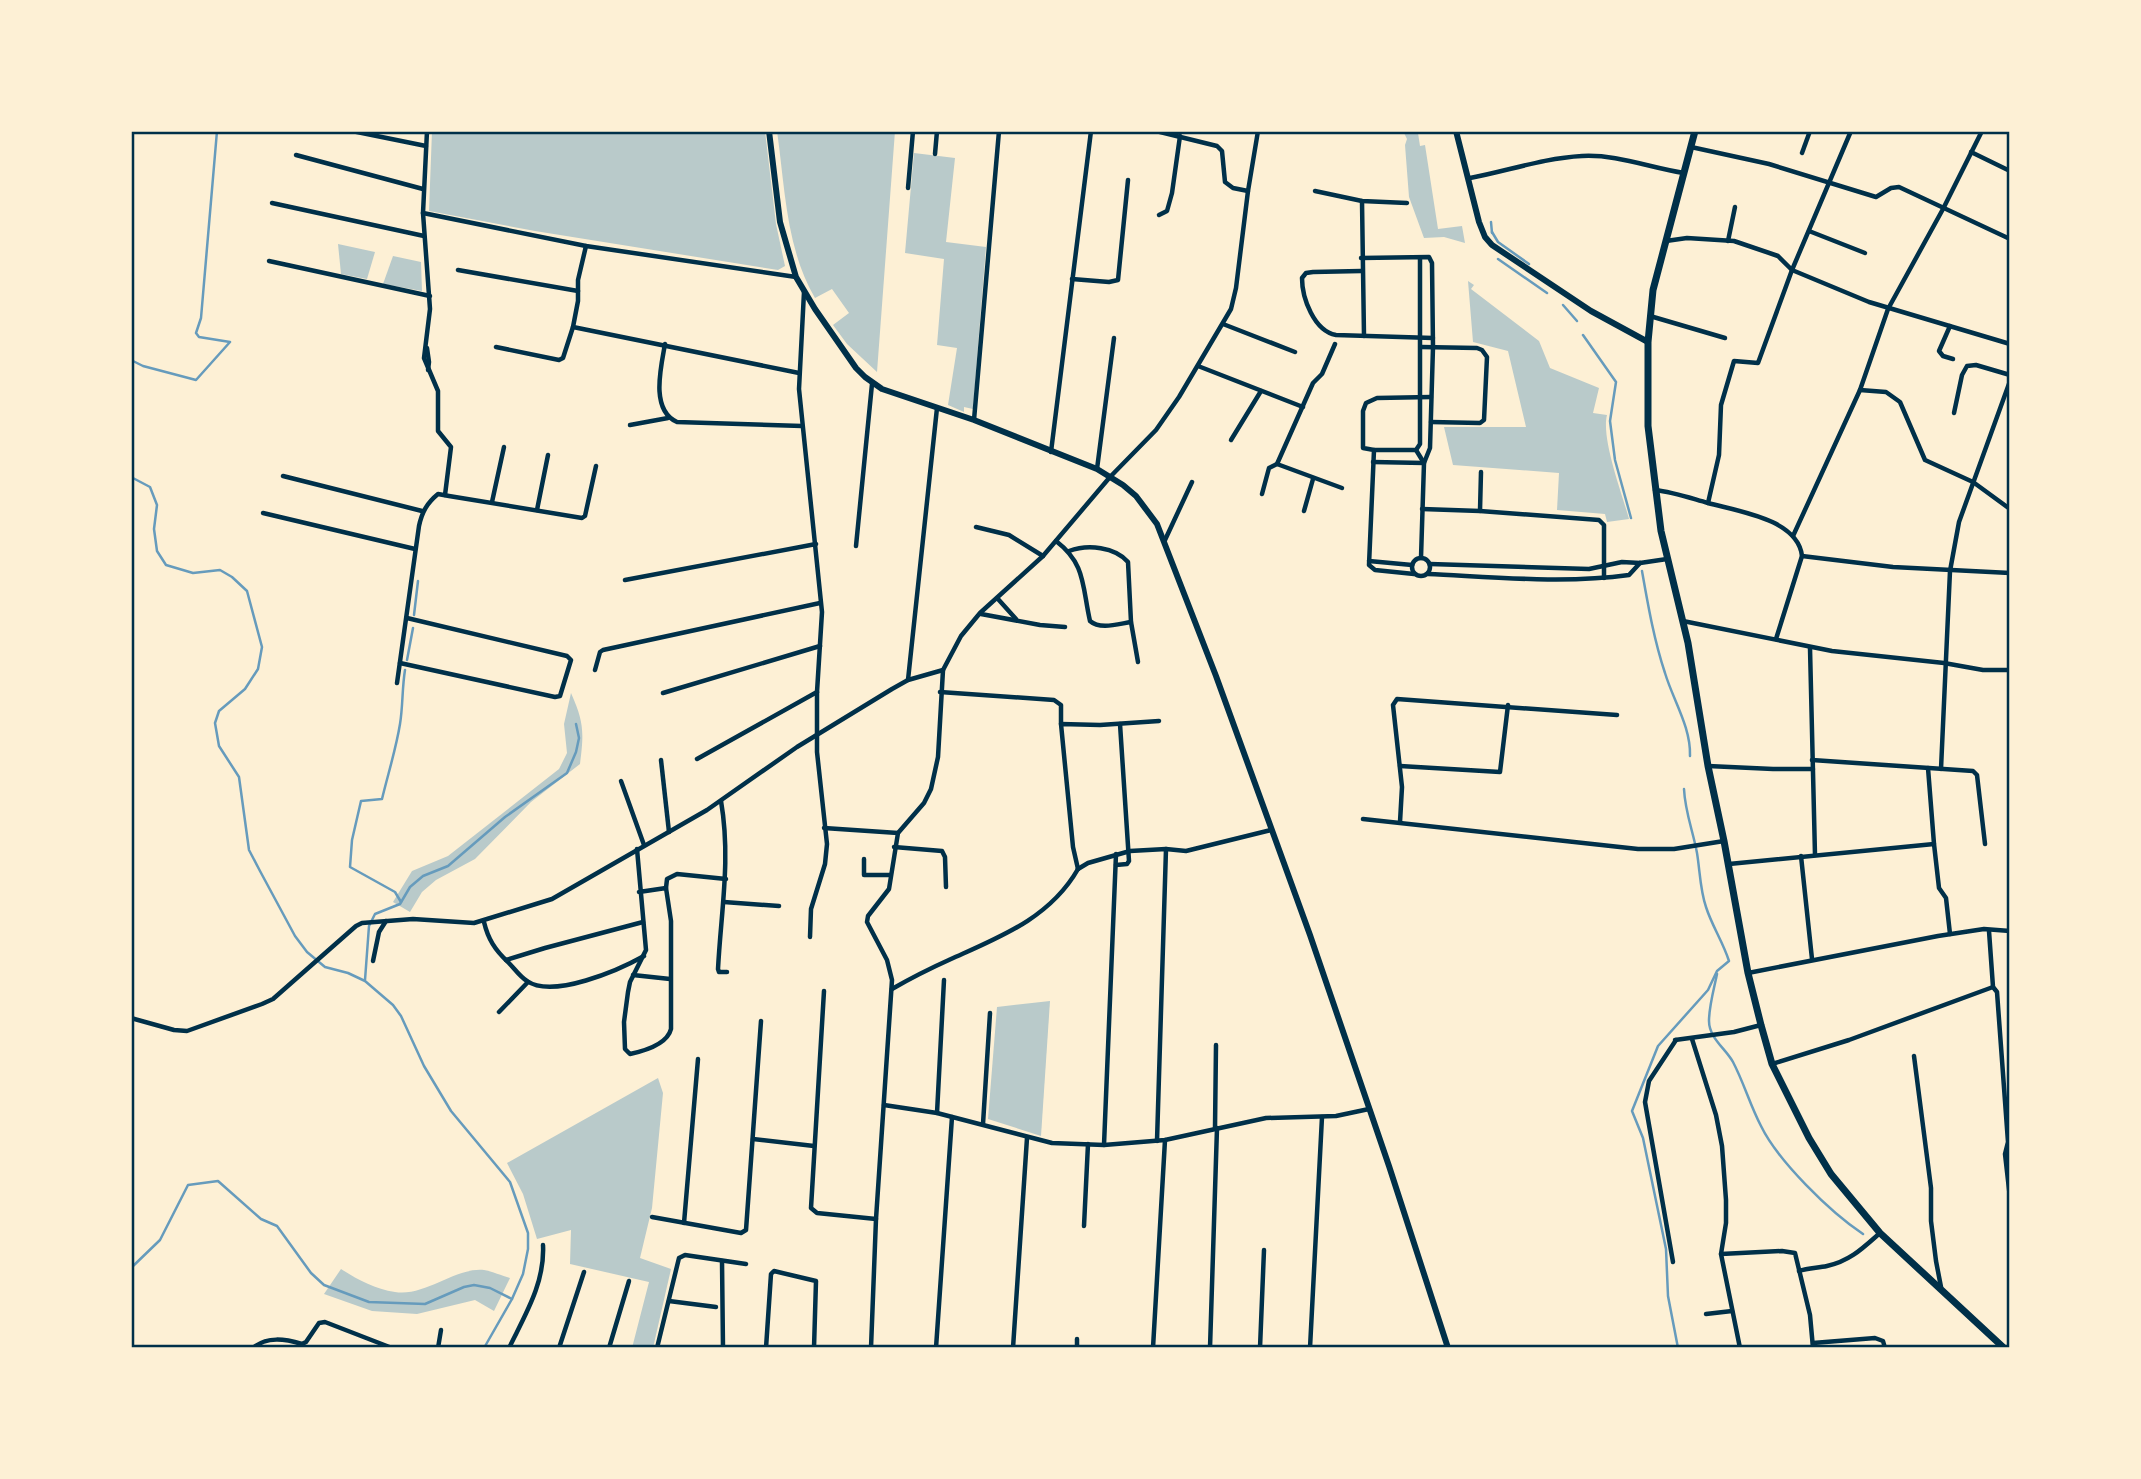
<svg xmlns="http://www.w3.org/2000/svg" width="2141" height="1479" viewBox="0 0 2141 1479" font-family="Helvetica,sans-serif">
	<rect width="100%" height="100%" fill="#fdf0d5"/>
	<!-- green -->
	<g fill="#b9caca">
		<polygon points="432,131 765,131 776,224 785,266 778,270 535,231 429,211"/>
		<path d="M777,131H895L877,372L847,344L833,325L849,313L832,289L815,298C786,249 785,187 777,131Z"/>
		<polygon points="1403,131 1418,133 1420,146 1425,145 1438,229 1462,226 1465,243 1444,237 1424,238 1409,197 1405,145 1407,139"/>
		<polygon points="914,153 955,158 946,242 986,247 973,409 964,407 964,412 948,405 957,348 937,345 944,259 905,253"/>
		<polygon points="338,244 375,252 367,279 341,274"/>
		<polygon points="393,256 421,262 422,291 383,284"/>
		<path d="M1468,281L1474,285L1471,289L1539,341L1550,368L1599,388L1593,413L1607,415C1601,439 1622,493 1629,519L1607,522L1605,514L1557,510L1559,473L1453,465L1444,427H1526L1508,351L1473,342Z"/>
		<path d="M571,693C584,722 584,732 580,764L531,802L475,859L436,880L422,892L410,912L393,902L412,871L448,856L559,769L567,753L564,724Z"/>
		<polygon points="1050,1001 1041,1136 988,1119 997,1007"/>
		<polygon points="658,1078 663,1093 652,1208 640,1258 671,1269 653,1348 632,1348 649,1282 570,1264 571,1230 537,1239 523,1194 507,1163"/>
		<path d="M341,1269C358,1280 375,1289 395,1292C425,1297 455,1267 484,1270C492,1271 502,1276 510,1278L494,1311L475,1300L417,1314L372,1311L324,1294Z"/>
	</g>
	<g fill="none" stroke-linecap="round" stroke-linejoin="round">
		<!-- stream -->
		<g stroke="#669bbc" stroke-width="2.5">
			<polyline points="1491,222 1492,233"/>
			<polyline points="1492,232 1498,242 1529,264"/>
			<polyline points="1498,259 1547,293"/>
			<polyline points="1563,305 1577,321"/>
			<polyline points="1583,335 1616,382 1610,421 1615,460 1631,518"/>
			<polyline points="131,360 143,366 196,380 230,342 199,337 196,333 201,318 217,131"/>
			<polyline points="131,477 150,487 157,505 154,529 157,551 166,565 193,573 220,570 232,577 247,591 262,647 258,669 245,689 219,711 215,723 219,746 239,777 249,850 260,871 295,936 307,952 325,967 348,973 365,981 393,1005 401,1016 424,1066 451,1111 510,1182 528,1233 528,1249 523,1274 512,1299 484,1348"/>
			<path d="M1642,571C1648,605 1654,640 1665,673C1673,700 1691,727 1690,756"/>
			<polyline points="414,615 418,581"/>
			<polyline points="407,660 413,628"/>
			<path d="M401,902L395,892L350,867L352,840L361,801L382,799C388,774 396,749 400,724C403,706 402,688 405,670"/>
			<path d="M1717,974C1714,989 1709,1006 1709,1021C1709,1038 1726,1049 1733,1062C1744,1083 1750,1105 1761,1126C1778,1161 1830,1212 1863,1234"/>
			<polyline points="365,980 369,926 375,914 400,904 410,887 423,876 448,866 505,817 567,773 576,752 579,738 576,724"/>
			<polyline points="131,1268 160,1240 188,1185 218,1181 261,1219 277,1226 311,1273 324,1285 369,1302 425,1304 464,1287 474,1285 490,1288 512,1299"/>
			<path d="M1678,1348L1668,1296L1666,1249L1643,1138L1632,1111L1658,1046L1708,990L1717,971L1729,961C1723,942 1712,926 1706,907C1700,890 1700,871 1697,853C1693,831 1685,812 1684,789"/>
		</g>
		<!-- minor -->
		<g stroke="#003049" stroke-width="4.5">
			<polyline points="352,131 426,146"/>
			<polyline points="427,131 423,213 430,309 424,358 438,391 438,431 451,447 445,495"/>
			<polyline points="1156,131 1217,146 1222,151 1225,182 1233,188 1248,191"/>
			<polyline points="1691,147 1769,164 1876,197 1891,188 1899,187 2010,239"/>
			<polyline points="1971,152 2010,171"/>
			<polyline points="1802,153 1810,131"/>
			<polyline points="935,154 937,131"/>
			<polyline points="296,155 423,189"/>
			<path d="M1470,178C1507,171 1544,158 1582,156C1616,154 1651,168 1684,173"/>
			<polyline points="908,188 913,131"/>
			<polyline points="1315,191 1362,201 1407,203"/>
			<polyline points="1362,201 1364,336"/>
			<polyline points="272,203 424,236"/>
			<polyline points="423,213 586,246 796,277"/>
			<polyline points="1159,215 1167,211 1172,193 1180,136"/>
			<polyline points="1809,231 1865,253"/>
			<polyline points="1666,241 1687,238 1734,241 1778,256 1792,270 1869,302 2010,344"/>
			<polyline points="1728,241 1735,207"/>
			<polyline points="1361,258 1429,257 1432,263 1433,347 1430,448 1424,463 1373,462"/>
			<polyline points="269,261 430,296"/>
			<polyline points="458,270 578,291"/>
			<path d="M1361,271L1313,272L1306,273L1302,278C1302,298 1314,331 1336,335L1433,338"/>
			<polyline points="1072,279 1109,282 1118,280 1128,180"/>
			<polyline points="804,292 799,389 822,612 817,692 817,752 827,844 825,864 811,909 810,937"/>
			<polyline points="1650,316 1725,338"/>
			<polyline points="1223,324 1295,352"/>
			<polyline points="1950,326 1939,351 1943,356 1953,359"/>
			<polyline points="573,327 799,373"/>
			<path d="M665,344C661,367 650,410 677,422L802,426"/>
			<polyline points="496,347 559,360 563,358 573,327 578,301 578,280 586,246"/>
			<polyline points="1421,347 1477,348 1482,350 1487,357 1484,420 1480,423 1431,422"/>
			<polyline points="427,348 429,362 428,370"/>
			<polyline points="1198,366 1303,407"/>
			<polyline points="1860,390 1886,392 1900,402 1925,460 1973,482 2010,509"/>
			<polyline points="1954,413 1962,375 1967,366 1976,365 2010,375"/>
			<polyline points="974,420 999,131"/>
			<polyline points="630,425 668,418"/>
			<polyline points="1231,440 1261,391"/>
			<polyline points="1374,450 1416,450 1420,444 1420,258"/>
			<polyline points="1416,450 1424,463 1421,558"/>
			<polyline points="1051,452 1091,131"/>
			<polyline points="1277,464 1342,488"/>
			<polyline points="1097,469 1114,338"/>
			<polyline points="283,476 422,511"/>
			<path d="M1655,490C1673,492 1690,498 1708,503C1737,511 1798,519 1802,556L1776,639"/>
			<polyline points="1262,494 1269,468 1277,464 1313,383 1322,374 1335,344"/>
			<polyline points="492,502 504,447"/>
			<polyline points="1708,503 1719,455 1721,405 1734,361 1758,363 1792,270 1851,131"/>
			<polyline points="1422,509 1480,511 1599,520 1604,525 1604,578"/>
			<polyline points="537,510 548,455"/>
			<polyline points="1304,511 1313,479"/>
			<polyline points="1480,511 1481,472"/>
			<polyline points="263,513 415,549"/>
			<polyline points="976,527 1009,535 1043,556"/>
			<polyline points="1793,536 1860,390 1888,309 1943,209 1982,131"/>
			<polyline points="1165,540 1192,482"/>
			<path d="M1056,541C1086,564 1082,586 1090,621C1100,630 1118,624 1131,622"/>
			<polyline points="856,546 872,384"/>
			<path d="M1069,551C1088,544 1115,547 1128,562L1131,622L1138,662"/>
			<polyline points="1802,556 1893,567 2010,573"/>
			<circle cx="1421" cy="567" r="9"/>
			<polyline points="1369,561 1412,565"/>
			<polyline points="1430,564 1589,569 1622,562 1640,563 1667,559"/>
			<polyline points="1414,574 1375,570 1369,565 1374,450 1363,448 1363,411 1366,403 1377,398 1431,397"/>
			<path d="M1428,574C1493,577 1564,584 1629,575L1640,563"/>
			<polyline points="625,580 816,544"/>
			<polyline points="998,599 1016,619"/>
			<polyline points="981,614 1040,625 1065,627"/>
			<polyline points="1683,621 1832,651 1944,663 1983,670 2010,670"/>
			<polyline points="1810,648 1815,855"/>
			<polyline points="400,663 555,697 560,696 571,660 567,656 407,618"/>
			<polyline points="595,670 600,652 603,650 820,603"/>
			<polyline points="908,680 937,408"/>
			<path d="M397,683L419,526C422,512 427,503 438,494L449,496L582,518L585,516L596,466"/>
			<polyline points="940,692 1054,700 1061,705 1061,724"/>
			<polyline points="663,693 820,646"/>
			<polyline points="697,759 817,692"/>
			<polyline points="661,760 669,832"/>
			<polyline points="1812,760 1973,771 1977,775 1985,844"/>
			<polyline points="1400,766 1500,772 1508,705"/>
			<polyline points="1708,766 1773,769 1813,769"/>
			<polyline points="1928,768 1934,844"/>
			<polyline points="1941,769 1950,571 1959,522 2010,381"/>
			<polyline points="621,781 644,845"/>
			<path d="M721,801C731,859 721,911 718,969L719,972H727"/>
			<polyline points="1363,819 1638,849 1674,849 1724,841"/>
			<polyline points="1400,822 1402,787 1393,705 1397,699 1617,715"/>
			<polyline points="824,828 898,833"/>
			<polyline points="894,847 942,851 945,857 946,887"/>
			<path d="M637,849L646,950L630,982L628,992L624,1022L625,1049L630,1054C644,1051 667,1045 671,1029V921L666,888L639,892"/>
			<polyline points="1801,856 1812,959"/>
			<polyline points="864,859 864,875 890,875"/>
			<polyline points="1729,864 1934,844 1939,888 1946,898 1950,934"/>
			<polyline points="1116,865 1127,864 1129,861 1120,724"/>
			<polyline points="1078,869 1073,847 1061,724 1100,725 1159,721"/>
			<polyline points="1078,869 1088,863 1130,851 1166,849 1186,851 1271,830"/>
			<polyline points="666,888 667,879 677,874 726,879"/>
			<polyline points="724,902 779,906"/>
			<path d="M484,922C488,939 495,950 508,962C514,968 520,977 527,981C553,999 619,970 644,956"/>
			<polyline points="1989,931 1993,987 1997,992 2008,1142 2005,1154 2010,1198"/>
			<polyline points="506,960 545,948 643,922"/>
			<polyline points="373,961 379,932 386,921"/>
			<polyline points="1748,973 1938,936 1984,929 2010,931"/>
			<polyline points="633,975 670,979"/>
			<path d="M892,989C911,978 931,968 951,959C1000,937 1050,918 1078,869"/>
			<polyline points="824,991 811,1208 817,1213 876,1219"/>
			<polyline points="499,1012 528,982"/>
			<polyline points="131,1018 174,1030 187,1031 262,1004 273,999 356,926 362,923 413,919 474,923 552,899 707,810 797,747 892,689 908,680 943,670"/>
			<polyline points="1692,1039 1716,1115 1722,1146 1726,1200 1726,1223 1721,1254 1740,1348"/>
			<polyline points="1675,1040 1734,1032 1761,1025"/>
			<polyline points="1914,1056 1931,1188 1931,1221 1936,1261 1941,1287"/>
			<polyline points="1772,1064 1849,1040 1993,987"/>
			<polyline points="884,1105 937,1113 1052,1143 1104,1145 1165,1140 1266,1118 1336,1116 1369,1109"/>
			<polyline points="937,1113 944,980"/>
			<polyline points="983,1124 990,1013"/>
			<polyline points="1215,1128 1216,1045"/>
			<polyline points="753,1139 814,1146"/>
			<polyline points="1157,1141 1166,849"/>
			<polyline points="1104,1145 1116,854"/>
			<polyline points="652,1217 741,1233 746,1230 761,1021"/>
			<polyline points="684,1223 698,1059"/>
			<polyline points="1084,1226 1088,1144"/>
			<polyline points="1721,1254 1782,1251 1795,1253 1810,1315 1813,1348"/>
			<polyline points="722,1261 723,1348"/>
			<polyline points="1673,1262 1645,1102 1649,1081 1676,1040"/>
			<path d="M1799,1271C1808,1268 1818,1268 1827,1266C1850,1261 1863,1248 1880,1233"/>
			<polyline points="669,1301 716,1307"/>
			<polyline points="1706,1314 1732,1311"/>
			<polyline points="1813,1343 1875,1338 1883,1341 1885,1348"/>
			<path d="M253,1348C267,1336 285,1339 302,1344L306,1342L319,1323L325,1322L392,1348"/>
			<polyline points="438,1348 441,1330"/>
			<path d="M509,1348C525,1315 545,1283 543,1245"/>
			<polyline points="559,1348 584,1272"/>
			<polyline points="609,1348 629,1281"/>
			<polyline points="657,1348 679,1258 685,1255 746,1264"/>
			<polyline points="766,1348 771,1274 774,1271 816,1281 814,1348"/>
			<polyline points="871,1348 876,1219 892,980 887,960 867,922 868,916 889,889 898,833 924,803 931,789 938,757 943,670 961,636 980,613 1043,556 1110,477 1156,430 1179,397 1231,309 1236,288 1248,191 1258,131"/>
			<polyline points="936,1348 952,1117"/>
			<polyline points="1013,1348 1027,1138"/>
			<polyline points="1077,1348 1077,1339"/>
			<polyline points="1153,1348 1165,1140"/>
			<polyline points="1210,1348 1217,1128"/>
			<polyline points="1260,1348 1264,1250"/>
			<polyline points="1310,1348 1322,1117"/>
		</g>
		<!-- secondary -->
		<g stroke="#003049" stroke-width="6">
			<polyline points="769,131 780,222 796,277 815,309 856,368 865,377 882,389 974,420 1097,469 1123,485 1136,496 1157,524 1216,676 1310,935 1389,1166 1448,1348"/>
			<polyline points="1456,131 1479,222 1485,237 1492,245 1591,311 1648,342"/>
		</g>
		<!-- primary -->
		<polyline stroke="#003049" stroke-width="7" points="1695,131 1653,290 1648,342 1648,426 1661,531 1688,643 1708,766 1724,841 1748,973 1761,1025 1772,1064 1809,1138 1831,1174 1880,1233 2004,1348"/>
	</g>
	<!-- border -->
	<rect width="2141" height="1479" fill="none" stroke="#fdf0d5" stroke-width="266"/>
	<rect x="133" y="133" width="1875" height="1213" fill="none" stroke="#003049" stroke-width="2.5"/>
</svg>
